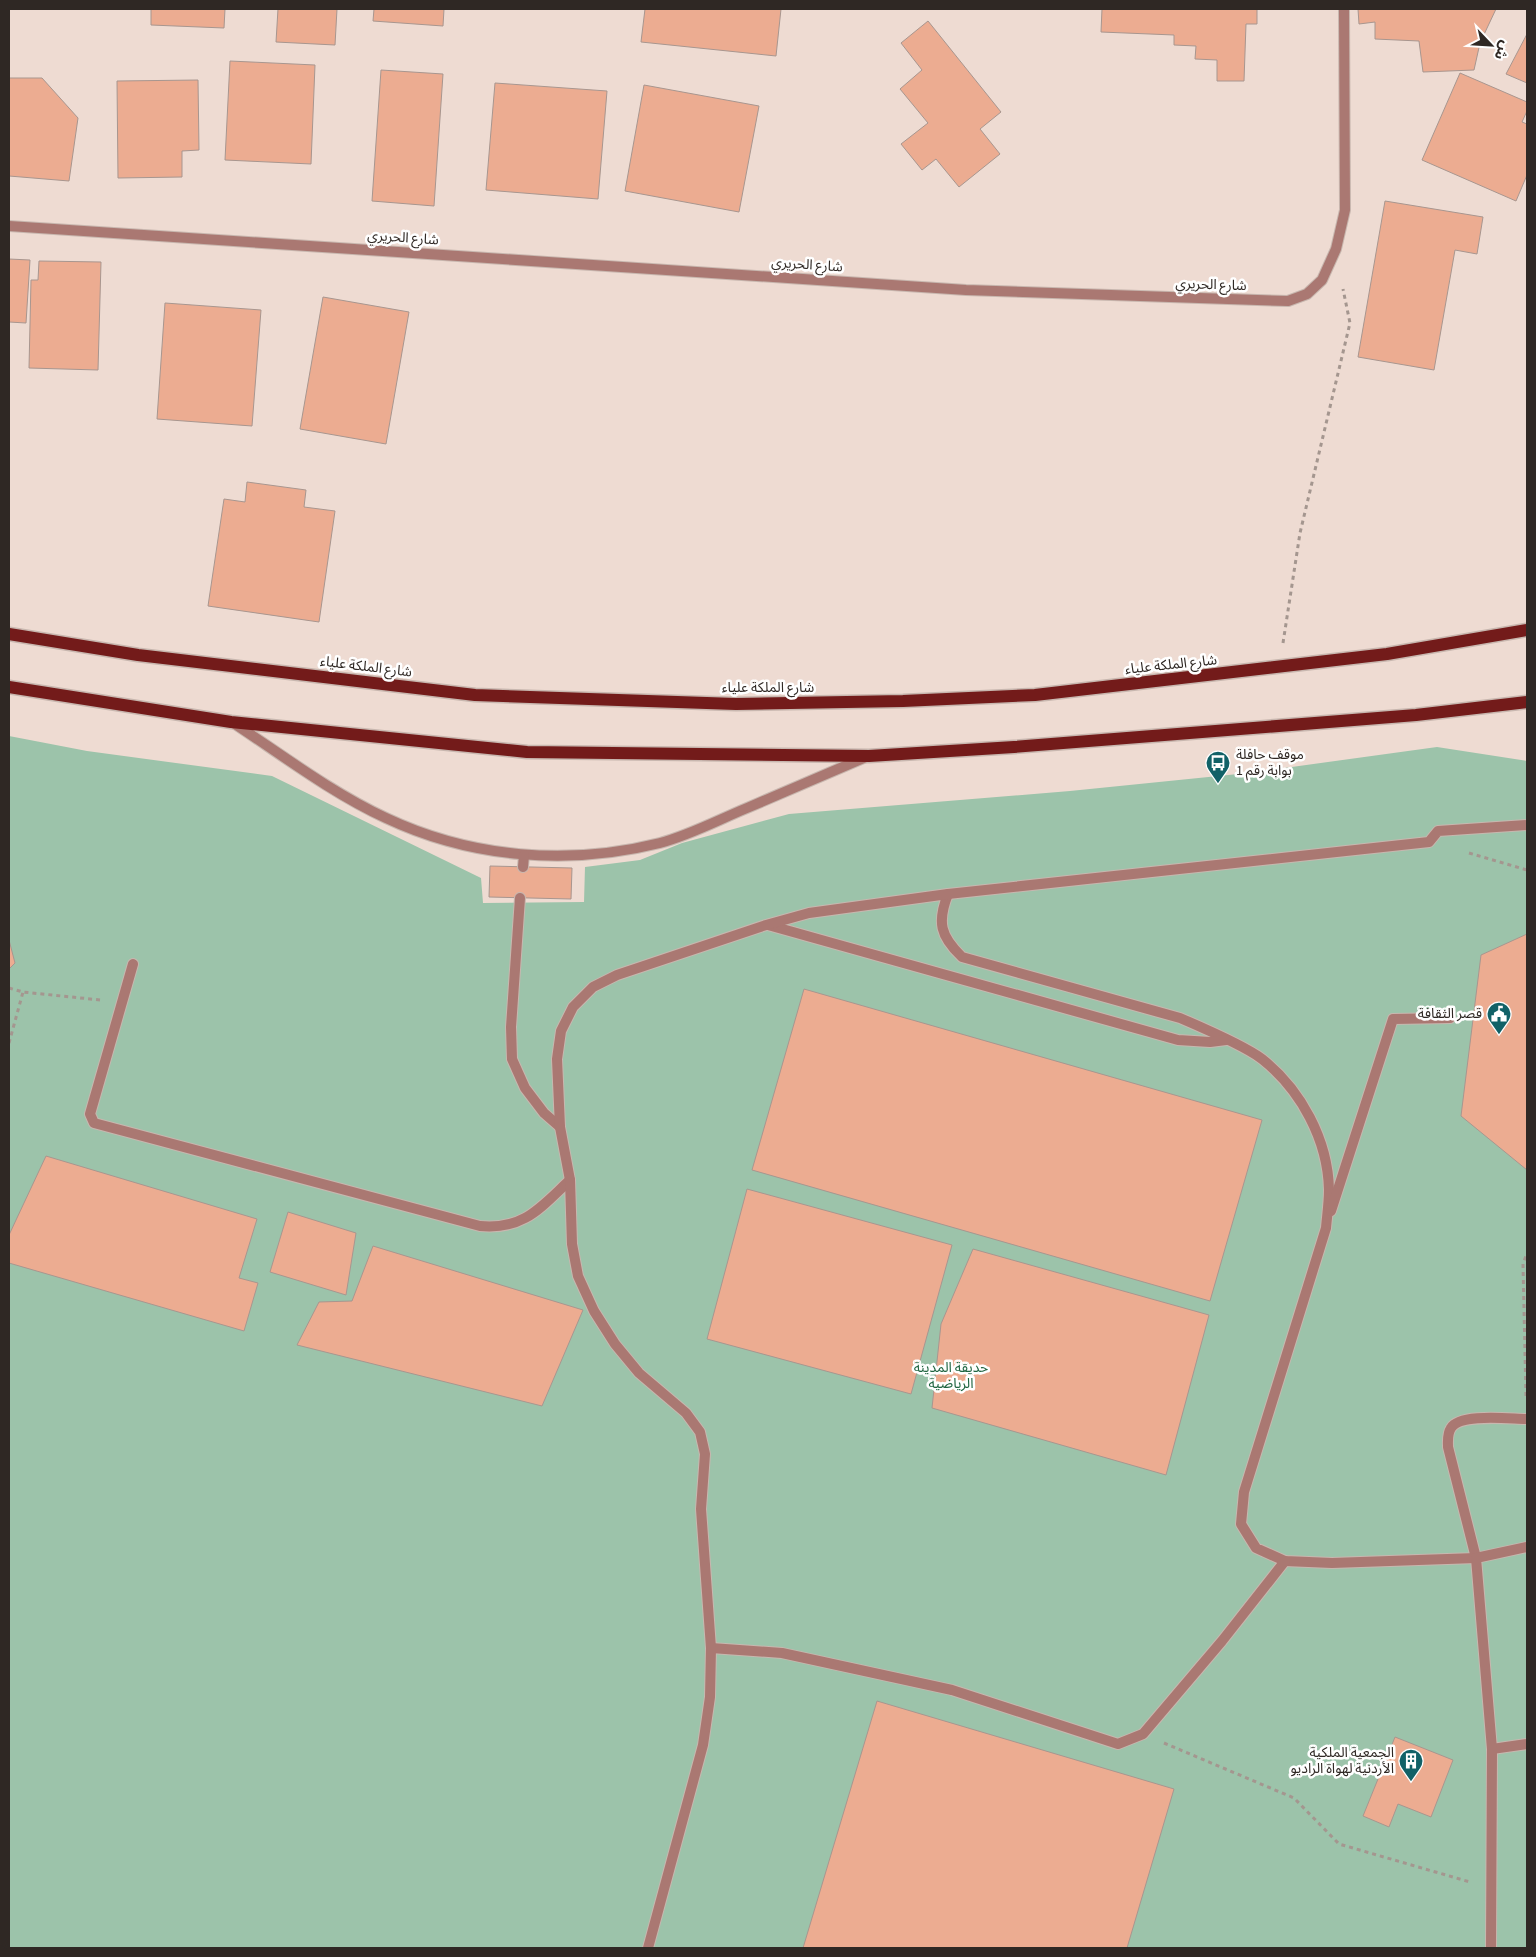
<svg xmlns="http://www.w3.org/2000/svg" width="1536" height="1957" viewBox="0 0 1536 1957" font-family="'Source Sans 3','Noto Sans Arabic',sans-serif">
	<rect width="100%" height="100%" fill="#eedbd2"/>
	<!-- green -->
	<polygon fill="#9cc3aa" points="9,736 87,751 272,776 481,878 483,903 584,902 585,867 640,860 682,843 789,814 1070,791 1248,773 1437,747 1527,761 1527,1948 9,1948"/>
	<!-- building -->
	<g fill="#ecac91" stroke="#a8968f">
		<polygon points="151,9 225,9 224,28 151,25"/>
		<polygon points="278,9 337,9 335,45 276,42"/>
		<polygon points="374,9 444,9 443,26 373,21"/>
		<polygon points="645,9 781,9 776,56 641,42"/>
		<polygon points="1102,9 1257,9 1257,24 1246,24 1244,81 1217,81 1217,60 1195,59 1196,46 1174,45 1174,35 1101,32"/>
		<polygon points="1358,9 1496,9 1480,43 1474,70 1423,72 1419,41 1375,39 1375,22 1359,24"/>
		<polygon points="928,21 1001,112 980,129 1000,154 959,187 936,159 922,170 901,144 928,123 900,89 922,70 901,43"/>
		<polygon points="1527,34 1527,83 1506,74"/>
		<polygon points="230,61 315,65 311,164 225,160"/>
		<polygon points="381,70 443,74 434,206 372,201"/>
		<polygon points="1460,73 1527,102 1527,111 1522,122 1527,124 1527,175 1516,201 1422,160"/>
		<polygon points="9,78 42,78 78,118 69,181 9,176"/>
		<polygon points="198,80 199,150 182,151 182,177 118,178 117,81"/>
		<polygon points="495,83 607,91 598,199 486,190"/>
		<polygon points="644,85 759,106 739,212 625,191"/>
		<polygon points="1385,201 1483,217 1477,254 1455,250 1434,370 1358,357"/>
		<polygon points="9,259 30,260 26,323 9,322"/>
		<polygon points="39,261 101,262 98,370 29,368 31,280 38,280"/>
		<polygon points="323,297 409,312 386,444 300,429"/>
		<polygon points="165,303 261,310 252,426 157,419"/>
		<polygon points="247,482 306,490 304,507 335,511 319,622 208,606 224,499 245,502"/>
		<polygon points="490,866 572,868 571,899 489,897"/>
		<polygon points="1527,934 1527,1170 1461,1116 1481,955"/>
		<polygon points="9,940 15,963 9,969"/>
		<polygon points="804,989 1262,1120 1210,1301 752,1170"/>
		<polygon points="46,1156 257,1219 239,1278 258,1283 244,1331 9,1263 9,1235"/>
		<polygon points="747,1189 952,1245 911,1394 707,1339"/>
		<polygon points="288,1212 356,1233 346,1295 270,1272"/>
		<polygon points="373,1246 583,1310 542,1406 297,1345 319,1302 352,1301"/>
		<polygon points="973,1249 1209,1315 1166,1475 932,1408 941,1324"/>
		<polygon points="877,1701 1174,1789 1127,1948 803,1948"/>
		<polygon points="1395,1737 1453,1760 1431,1817 1398,1804 1389,1827 1363,1816"/>
	</g>
	<g fill="none" stroke-linecap="round" stroke-linejoin="round">
		<defs>
			<g id="service">
				<path d="M232,722C282,755 332,793 386,818C471,858 568,866 660,843C690,835 718,820 747,808C787,791 826,774 866,757"/>
				<polyline points="523,867 524,855"/>
				<path d="M948,894C937,922 940,936 962,957L1180,1018C1201,1027 1245,1046 1262,1059C1301,1090 1328,1140 1329,1190C1329,1203 1327,1216 1326,1228L1244,1492L1241,1524L1256,1548L1285,1561L1332,1563L1476,1558L1448,1447C1448,1441 1447,1434 1451,1428C1460,1413 1510,1419 1527,1419"/>
				<polyline points="520,898 511,1027 512,1059 525,1088 544,1113 560,1127"/>
				<polyline points="768,925 1178,1040 1210,1042 1226,1040"/>
				<path d="M133,964L90,1114L94,1123L480,1226C524,1230 540,1208 570,1180"/>
				<polyline points="1331,1211 1393,1019 1450,1018"/>
				<polyline points="711,1648 782,1653 952,1690 1118,1744 1143,1734 1222,1641 1285,1561"/>
				<polyline points="1492,1749 1527,1744"/>
				<polyline points="648,1948 703,1745 710,1697 711,1648 701,1509 705,1454 700,1432 686,1413 639,1373 615,1344 594,1311 578,1276 572,1244 570,1180 560,1127 557,1059 561,1031 573,1007 593,987 617,975 766,925 809,913 948,894 1429,842 1438,831 1527,825"/>
				<polyline points="1491,1948 1492,1749 1476,1558 1527,1547"/>
			</g>
			<polyline id="minor" points="9,226 966,290 1288,301 1307,294 1322,280 1336,249 1345,210 1344,9"/>
			<g id="primary">
				<polyline points="9,634 138,655 475,695 736,704 903,701 1035,695 1387,654 1527,630"/>
				<polyline points="9,687 231,722 527,752 869,756 1014,747 1416,715 1527,702"/>
			</g>
		</defs>
		<!-- service casing -->
		<use href="#service" stroke="#c8b7af" stroke-width="12"/>
		<!-- minor casing -->
		<use href="#minor" stroke="#c8b7af" stroke-width="12"/>
		<!-- primary casing -->
		<use href="#primary" stroke="#c8b7af" stroke-width="15"/>
		<!-- path -->
		<g stroke="#a4968f" stroke-width="3" stroke-dasharray="4 4" stroke-linecap="butt">
			<polyline points="1283,643 1300,533 1350,323 1343,289"/>
			<polyline points="1469,853 1527,870"/>
			<polyline points="9,988 23,992 100,1000"/>
			<polyline points="9,1043 23,992"/>
			<polyline points="1526,1396 1523,1264 1527,1253"/>
			<polyline points="1164,1743 1294,1798 1339,1844 1470,1882"/>
		</g>
		<!-- service -->
		<use href="#service" stroke="#aa7872" stroke-width="10"/>
		<!-- minor -->
		<use href="#minor" stroke="#aa7872" stroke-width="10"/>
		<!-- primary -->
		<use href="#primary" stroke="#731b1a" stroke-width="12"/>
	</g>
	<!-- icons -->
	<defs>
		<symbol id="bus-pin" viewBox="-11 -11 22 30"><path d="M0 17L-7.5 6A9.5 9.5 0 1 1 7.5 6Z" fill="#116167" stroke="#fff"/><path d="M-5-6H5V4H4V6H2V4H-2V6H-4V4H-5ZM-3.5-4V0h7V-4ZM-3.5 1.2v1.5H-2V1.2ZM2 1.2v1.5H3.5V1.2Z" fill="#fff"/></symbol>
		<symbol id="civic-pin" viewBox="-11 -11 22 30"><path d="M0 17L-7.5 6A9.5 9.5 0 1 1 7.5 6Z" fill="#116167" stroke="#fff"/><path d="M-.6-6.5H3V-4.5H.6V-3L4-1V1h2V6H-6V1h2V-1L-.6-3ZM-1.2 2.5V6h2.4V2.5Z" fill="#fff"/></symbol>
		<symbol id="building-pin" viewBox="-11 -11 22 30"><path d="M0 17L-7.5 6A9.5 9.5 0 1 1 7.5 6Z" fill="#116167" stroke="#fff"/><path d="M-4-6H4V6H1V3H-1V6H-4ZM-2.5-4.3h1.7v1.8h-1.7ZM.8-4.3h1.7v1.8H.8ZM-2.5-1h1.7V.8h-1.7ZM.8-1h1.7V.8H.8Z" fill="#fff"/></symbol>
	</defs>
	<g fill-rule="evenodd">
		<use href="#bus-pin" x="1204" y="749" width="28" height="38"/>
		<use href="#civic-pin" x="1485" y="1000" width="28" height="38"/>
		<use href="#building-pin" x="1397" y="1747" width="28" height="38"/>
	</g>
	<g text-anchor="middle" dominant-baseline="central" stroke-width="5" stroke-linejoin="round" paint-order="stroke">
		<!-- street labels -->
		<g font-size="14" fill="#2f2824" stroke="#fff">
			<text transform="translate(403 238) rotate(4)">شارع الحريري</text>
			<text transform="translate(807 265) rotate(4)">شارع الحريري</text>
			<text transform="translate(1211 285) rotate(2)">شارع الحريري</text>
			<text transform="translate(1171 665) rotate(-6)">شارع الملكة علياء</text>
			<text transform="translate(366 667) rotate(7)">شارع الملكة علياء</text>
			<text x="768" y="688">شارع الملكة علياء</text>
		</g>
		<!-- poi labels -->
		<g font-size="14" fill="#2f2824" stroke="#fff" text-anchor="end">
			<text x="1236" y="755" text-anchor="start">موقف حافلة<tspan x="1236" dy="16">بوابة رقم 1</tspan></text>
			<text x="1482" y="1014">قصر الثقافة</text>
			<text x="1394" y="1753">الجمعية الملكية<tspan x="1394" dy="16">الأردنية لهواة الراديو</tspan></text>
		</g>
		<!-- park labels -->
		<g font-size="14" fill="#206541" stroke="#fff">
			<text x="951" y="1368">حديقة المدينة<tspan x="951" dy="16">الرياضية</tspan></text>
		</g>
	</g>
	<!-- border -->
	<rect width="1536" height="1957" fill="none" stroke="#2f2824" stroke-width="20"/>
	<!-- north arrow -->
	<g transform="translate(1491 45) rotate(115)" stroke="#ffffff" stroke-width="4" paint-order="stroke">
	<path d="M0-4L9 19L0 12L-9 19Z" fill="#2f2824"/>
	<text y="-8" font-size="14" font-weight="bold" text-anchor="middle" fill="#2f2824">ش</text>
	</g>
</svg>
